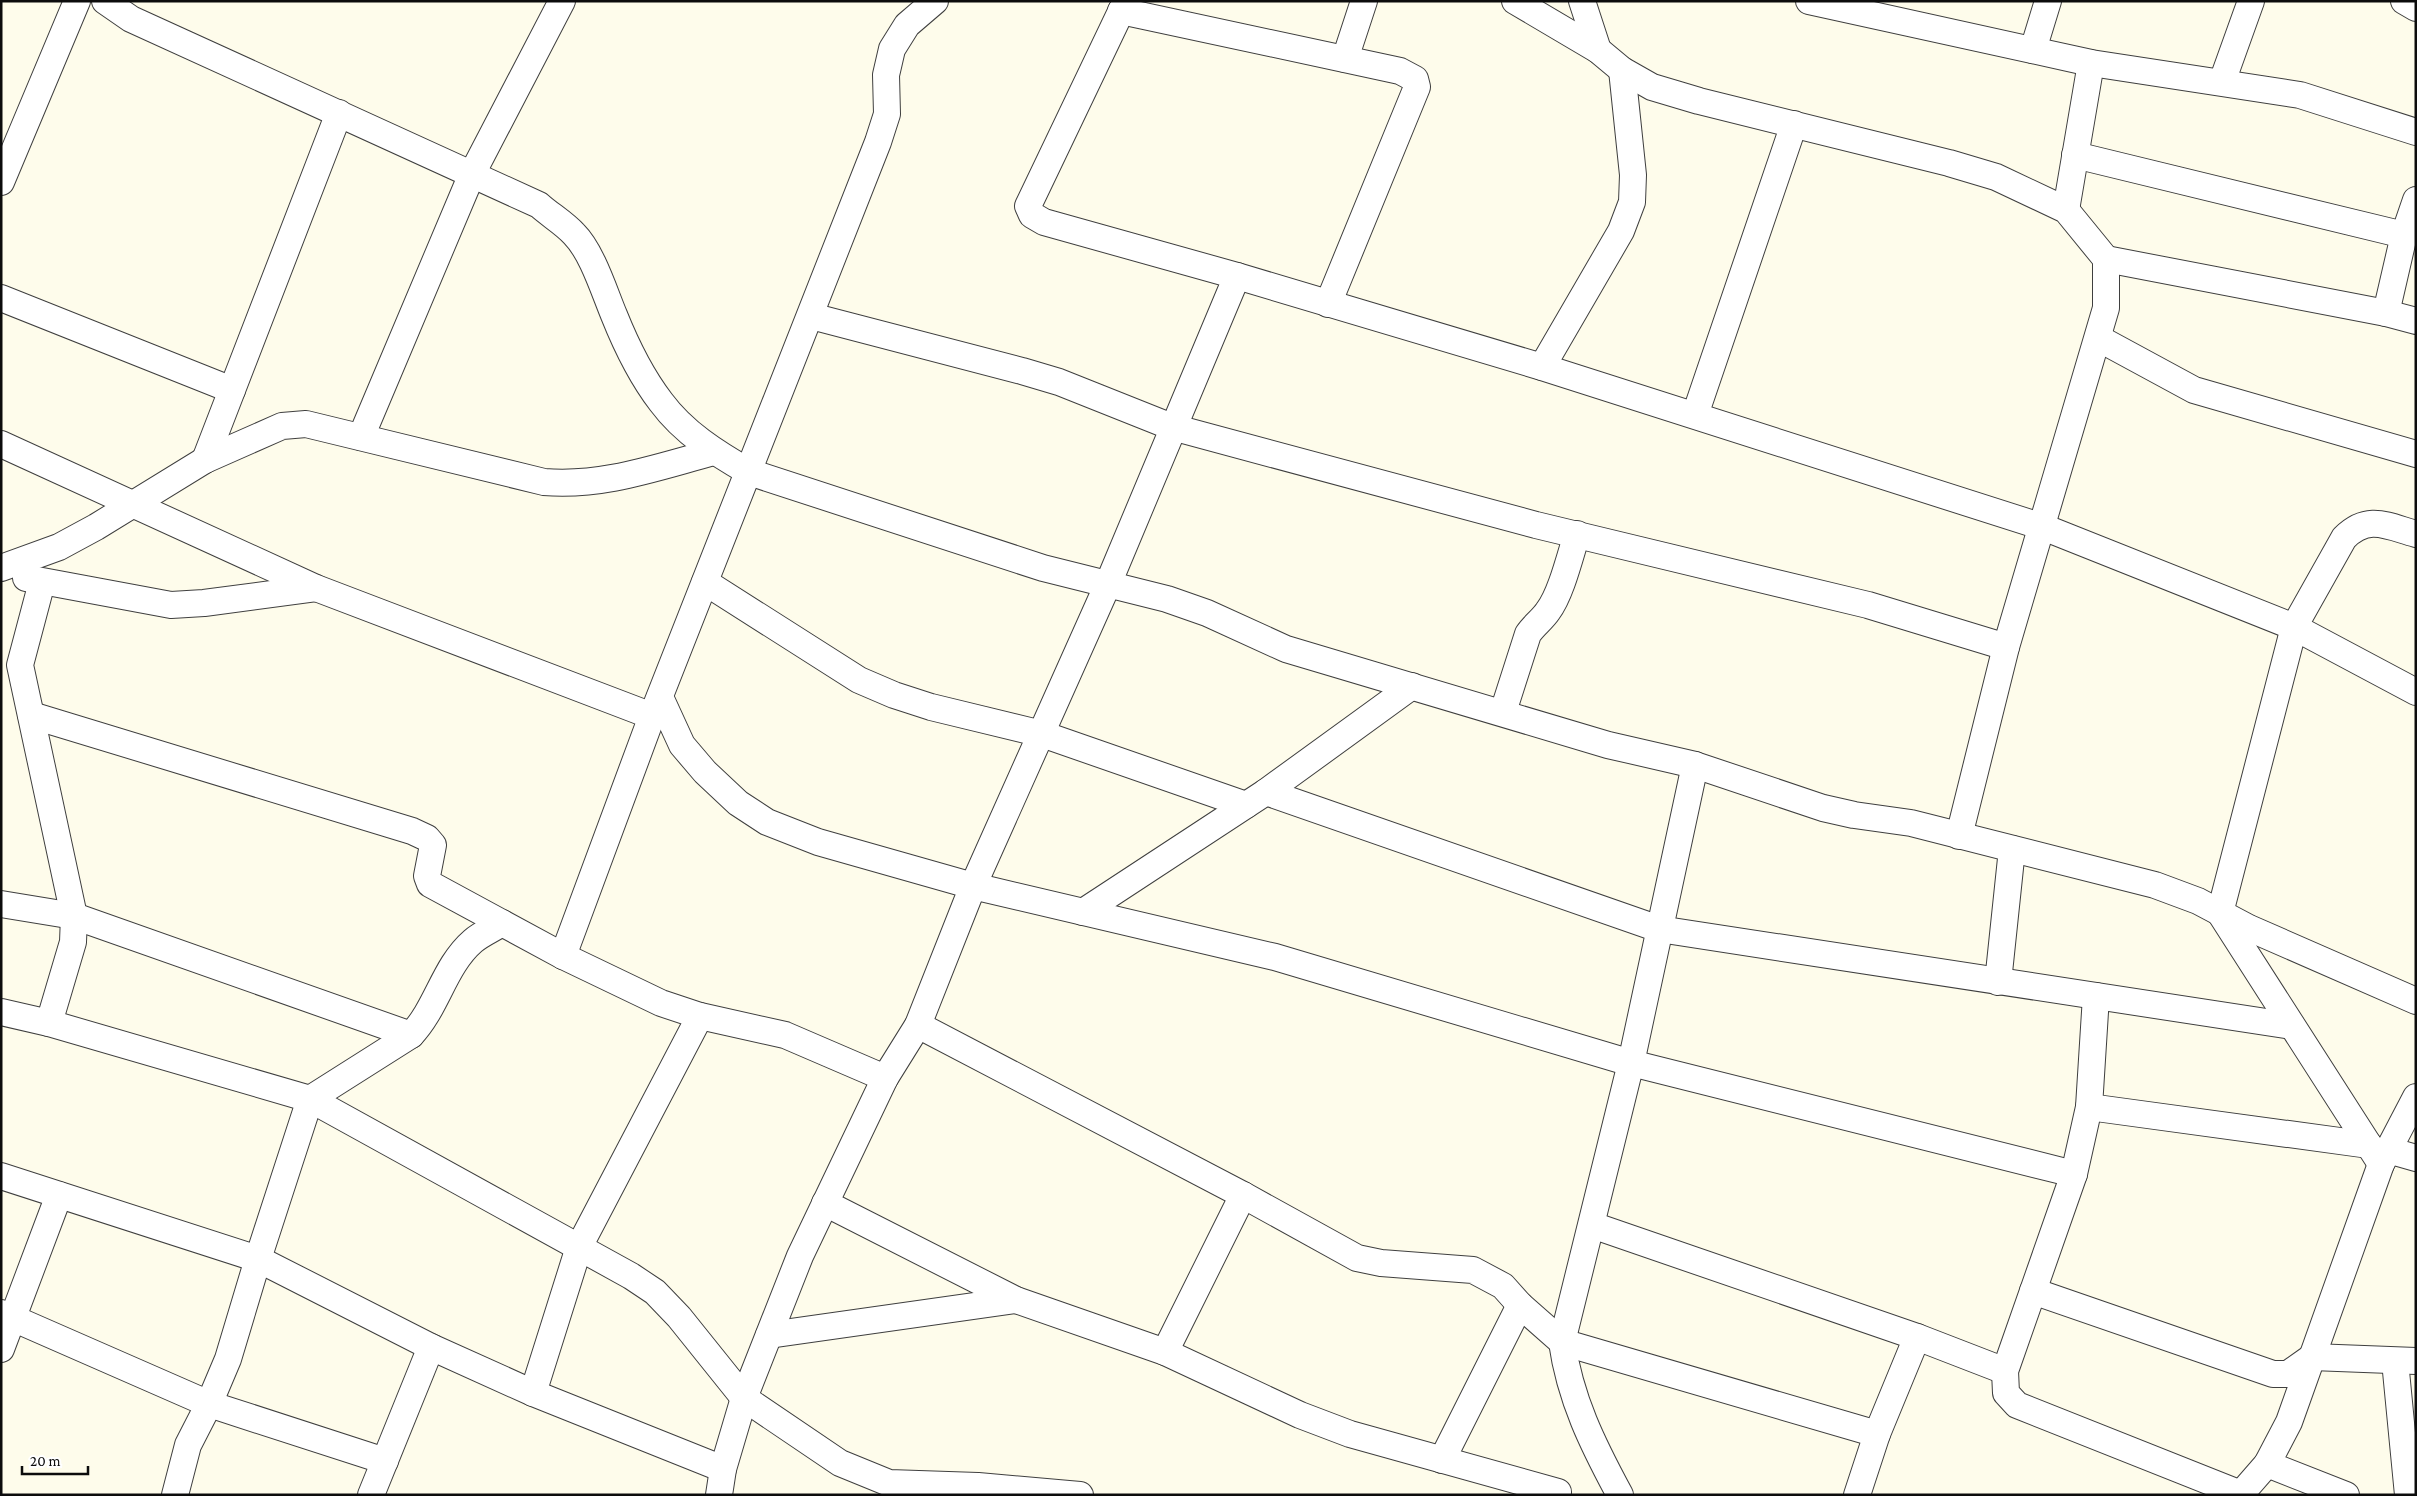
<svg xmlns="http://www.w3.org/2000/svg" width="2417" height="1496" viewBox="0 0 2417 1496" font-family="'Crimson Pro',serif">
	<rect width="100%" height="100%" fill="#fefceb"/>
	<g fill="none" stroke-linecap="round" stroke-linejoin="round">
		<defs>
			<g id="minor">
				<path d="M105,1L131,19L539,205C550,215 564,223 574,234C592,252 604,291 614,315C626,345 641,376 661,402C684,433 716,453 749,472L1043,568L1167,599L1207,613L1286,649L1608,745L1695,765L1823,808L1854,815L1911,823L2155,885L2198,901L2249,928L2416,1001"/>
				<polyline points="1126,1 1028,206 1032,215 1044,222 1237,276 1542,367 2043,527 2294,627 2416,692"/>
				<polyline points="1515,1 1598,50 1622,70 1652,87 1699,101 1949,163 1996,177 2066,210 2106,259 2106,308 2006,647 1959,836"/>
				<polyline points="1582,1 1598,50"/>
				<polyline points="1809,1 2091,63 2300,95 2416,132"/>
				<polyline points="2404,1 2416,8"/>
				<polyline points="1121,11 1400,71 1415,79 1417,87 1328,304"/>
				<polyline points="2033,50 2048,1"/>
				<polyline points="1345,59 1364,1"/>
				<polyline points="2222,82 2251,1"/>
				<polyline points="2075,155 2404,235"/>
				<polyline points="1,182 77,1"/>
				<polyline points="2066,210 2091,63"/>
				<polyline points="2106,259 2386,313 2416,321"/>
				<polyline points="1,298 232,390"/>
				<polyline points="2386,313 2404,235 2416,200"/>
				<polyline points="811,316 1022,371 1059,382 1172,427 1536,525 1868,605 2006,647"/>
				<polyline points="2098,338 2194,390 2416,454"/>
				<polyline points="1542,367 1621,231 1632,202 1633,175 1622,70"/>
				<polyline points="1695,415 1794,124"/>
				<polyline points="361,437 472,174 562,1"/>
				<polyline points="1,444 316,588 652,716"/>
				<polyline points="205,460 339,113"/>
				<path d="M1,568L59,547L96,527L205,460L282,426L306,424L544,482C603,487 657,467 714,452"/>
				<polyline points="26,578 171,605 204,603 316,588"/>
				<polyline points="42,582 20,665 74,916 73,942 49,1023"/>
				<polyline points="705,582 859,680 894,695 931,707 1042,734 1246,805"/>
				<polyline points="660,697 682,745 705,772 738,803 767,822 818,842 973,886 1275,957 1631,1063 2074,1174"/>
				<path d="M1503,712L1528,634C1534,625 1542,620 1548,611C1561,594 1570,556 1577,534"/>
				<polyline points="31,715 412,831 427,838 433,845 427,876 430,884 563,956 661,1003 700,1016 785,1035 885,1078"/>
				<polyline points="1266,792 1659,929 2292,1026"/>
				<polyline points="1,904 74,916 411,1035"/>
				<polyline points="1083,912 1266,792 1412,686"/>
				<polyline points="563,956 652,716 878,142 887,114 886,75 892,49 907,25 935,1"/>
				<polyline points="1998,982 2012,849"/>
				<polyline points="2096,996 2089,1107 2074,1174 2005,1371 2006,1393 2017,1405 2241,1494"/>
				<polyline points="1,1012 49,1023 310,1099 631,1276 655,1292 679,1317 744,1398 840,1463 889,1483 978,1486 1080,1495"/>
				<polyline points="918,1025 1243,1195 1357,1258 1381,1263 1473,1270 1503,1286 1520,1305 1562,1342 1877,1434"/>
				<polyline points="2089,1107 2369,1145"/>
				<polyline points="2388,1150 2416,1158"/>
				<path d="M2381,1164L2220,913L2294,627L2344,538C2368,514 2387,526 2416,534"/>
				<polyline points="1,1176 258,1259 431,1347 533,1393 723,1469"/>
				<polyline points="825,1203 1016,1300 1165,1352 1300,1415 1350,1434 1558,1492"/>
				<polyline points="1592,1225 1917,1337 2005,1371"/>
				<polyline points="2033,1291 2273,1374 2288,1374 2312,1357 2416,1361"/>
				<polyline points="1,1313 209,1404 385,1461"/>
				<polyline points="769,1335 1016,1300"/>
				<polyline points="1,1349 59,1195"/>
				<polyline points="1165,1352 1243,1195"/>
				<polyline points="2395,1361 2408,1495"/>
				<polyline points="533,1393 579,1247 700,1016"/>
				<polyline points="1442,1460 1520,1305"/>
				<polyline points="2267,1464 2346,1495"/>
				<path d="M175,1495L188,1445L209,1404L228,1359L258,1259L310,1099L411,1035C437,1008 444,966 473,941C481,934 493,929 502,923"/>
				<polyline points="371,1495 431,1347"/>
				<polyline points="719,1495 723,1469 744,1398 800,1256 885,1078 918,1025 973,886 1108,584 1237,276"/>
				<path d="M1620,1495C1593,1445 1570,1399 1562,1342L1631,1063L1695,765"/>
				<polyline points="1857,1495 1877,1434 1917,1337"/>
				<polyline points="2240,1495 2267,1464 2289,1422 2381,1164 2416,1097"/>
			</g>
		</defs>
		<!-- minor casing -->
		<use href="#minor" stroke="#3f3f3f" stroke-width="28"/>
		<!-- minor -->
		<use href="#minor" stroke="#fff" stroke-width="26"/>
	</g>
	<!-- border -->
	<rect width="2417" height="1496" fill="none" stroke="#0c0c0c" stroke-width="5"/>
	<!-- scale -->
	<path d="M22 1466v8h66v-8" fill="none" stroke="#0c0c0c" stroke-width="2.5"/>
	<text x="30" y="1466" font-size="15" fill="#0c0c0c" stroke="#ffffff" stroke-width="4" paint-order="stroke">20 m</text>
</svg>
